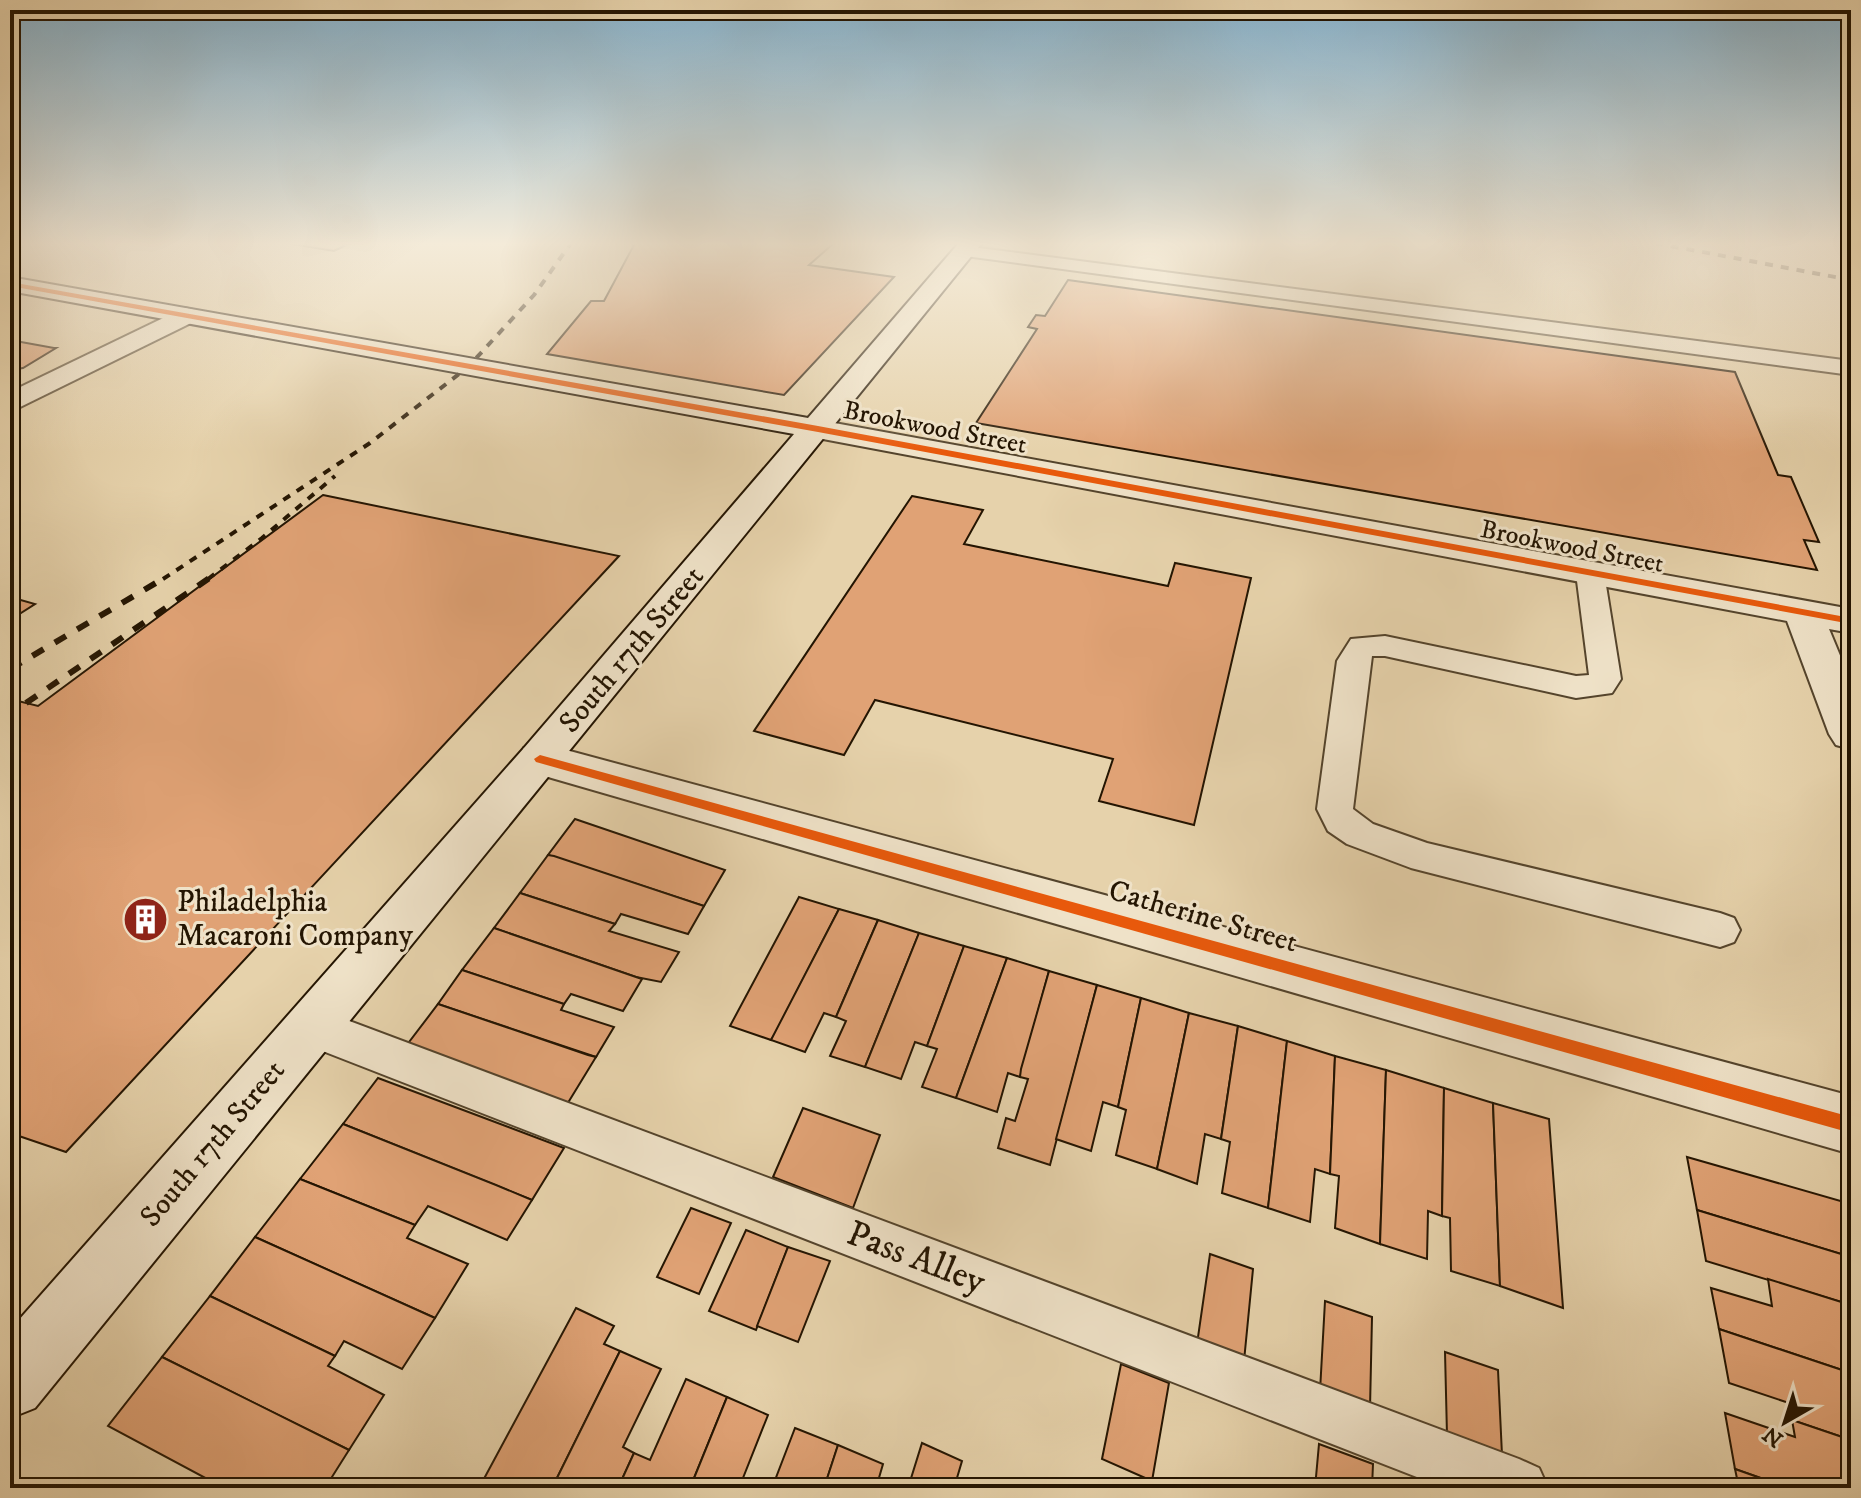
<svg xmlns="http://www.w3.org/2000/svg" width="1861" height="1498" viewBox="0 0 1861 1498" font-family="'IM FELL DW Pica',serif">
	<rect width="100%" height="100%" fill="#e6d2ab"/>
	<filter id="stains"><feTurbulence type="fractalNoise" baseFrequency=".0025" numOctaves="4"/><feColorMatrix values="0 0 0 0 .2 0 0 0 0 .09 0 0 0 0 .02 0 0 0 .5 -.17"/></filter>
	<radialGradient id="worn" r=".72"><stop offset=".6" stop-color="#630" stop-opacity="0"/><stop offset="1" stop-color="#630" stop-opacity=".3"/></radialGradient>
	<!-- building -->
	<g fill="#e0a275" stroke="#241502" stroke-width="2">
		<polygon points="286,243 350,243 334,251"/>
		<polygon points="635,243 834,243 809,265 894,277 784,395 547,354 591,301 604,301"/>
		<polygon points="1068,280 1735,372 1778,475 1791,477 1819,542 1804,540 1817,570 976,423 1037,329 1028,327 1036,315 1045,316"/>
		<polygon points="10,340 54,348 56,348 23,368 10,370"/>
		<polygon points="323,495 619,556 66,1152 10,1133 10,699 38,706"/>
		<polygon points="912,496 983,510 964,544 1168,586 1175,563 1251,578 1194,825 1099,801 1113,759 875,700 844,755 754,731"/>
		<polygon points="10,597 35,604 10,620"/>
		<polygon points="575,819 725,870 704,906 548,855"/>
		<polygon points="548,855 554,856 704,906 688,934 621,914 615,924 520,893"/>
		<polygon points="520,893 615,924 609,931 679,952 661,982 636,977 494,928"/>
		<polygon points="799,897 839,909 775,1034 771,1040 730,1026"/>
		<polygon points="839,909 878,920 836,1017 824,1013 805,1052 771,1040"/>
		<polygon points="878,920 919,933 865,1067 830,1056 846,1021 836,1017"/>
		<polygon points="494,928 636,977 642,979 623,1011 571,994 564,1004 462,970"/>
		<polygon points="919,933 964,946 927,1046 915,1042 901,1079 865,1067"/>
		<polygon points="964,946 1007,958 956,1098 922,1087 937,1049 927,1046"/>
		<polygon points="1007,958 1049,971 1020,1077 1008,1073 997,1112 956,1098"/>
		<polygon points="462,970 564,1004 561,1010 614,1027 596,1057 438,1004"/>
		<polygon points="1049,971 1097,985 1050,1165 998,1148 1006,1118 1015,1121 1028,1079 1020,1077 1021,1069"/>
		<polygon points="1097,985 1141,998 1118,1107 1103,1102 1091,1151 1056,1139"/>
		<polygon points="1141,998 1189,1013 1157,1169 1116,1155 1126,1110 1118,1107"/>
		<polygon points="438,1004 588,1055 596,1057 566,1106 403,1050"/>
		<polygon points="1189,1013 1238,1026 1221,1139 1205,1134 1197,1184 1157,1169"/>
		<polygon points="1238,1026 1287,1041 1268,1208 1222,1193 1230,1142 1221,1139"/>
		<polygon points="1287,1041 1335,1056 1330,1174 1315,1169 1310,1222 1268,1208"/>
		<polygon points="1335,1056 1386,1070 1380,1244 1335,1228 1339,1176 1330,1174"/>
		<polygon points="1386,1070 1444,1088 1442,1216 1428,1211 1427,1259 1380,1244"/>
		<polygon points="378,1078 564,1148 532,1200 343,1124"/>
		<polygon points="1444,1088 1493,1103 1500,1286 1451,1271 1450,1218 1442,1216"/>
		<polygon points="1493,1103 1549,1119 1563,1308 1500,1286"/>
		<polygon points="803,1108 880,1135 853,1208 773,1177"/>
		<polygon points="343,1124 496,1185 532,1200 507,1240 428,1206 415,1225 300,1179"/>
		<polygon points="1687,1157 1851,1204 1851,1257 1697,1210"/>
		<polygon points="300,1179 415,1225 407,1238 468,1264 435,1318 255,1237"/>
		<polygon points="691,1208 731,1223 699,1294 657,1277"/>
		<polygon points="1697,1210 1851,1257 1851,1305 1706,1261"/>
		<polygon points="746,1230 788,1247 756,1330 709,1311"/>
		<polygon points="255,1237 435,1318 402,1369 344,1341 335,1356 210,1296"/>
		<polygon points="788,1247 830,1261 798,1342 757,1326"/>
		<polygon points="1210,1254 1253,1269 1244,1361 1197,1344"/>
		<polygon points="1768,1279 1851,1305 1851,1373 1719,1329 1711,1288 1772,1306"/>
		<polygon points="210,1296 335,1356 328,1366 384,1395 349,1450 162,1357"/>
		<polygon points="1325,1301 1372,1317 1370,1408 1320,1391"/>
		<polygon points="576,1308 614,1326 604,1344 620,1351 552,1488 479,1488"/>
		<polygon points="1719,1329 1851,1373 1851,1440 1792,1420 1789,1403 1729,1383"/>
		<polygon points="620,1351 661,1369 623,1447 634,1453 618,1488 552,1488"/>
		<polygon points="1445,1352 1498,1370 1502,1455 1447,1435"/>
		<polygon points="162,1357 349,1450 325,1488 224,1488 108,1426"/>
		<polygon points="1121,1364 1169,1383 1152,1481 1102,1459"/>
		<polygon points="686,1379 727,1397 690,1488 618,1488 634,1453 650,1460"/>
		<polygon points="727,1397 768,1415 739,1488 690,1488"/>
		<polygon points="1725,1413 1795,1437 1792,1420 1851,1440 1851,1488 1789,1488 1735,1469"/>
		<polygon points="795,1428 838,1445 824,1488 772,1488"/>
		<polygon points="922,1443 962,1461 954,1488 908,1488"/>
		<polygon points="1319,1444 1373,1464 1372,1488 1315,1488"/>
		<polygon points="838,1445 883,1464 876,1488 824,1488"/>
		<polygon points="1735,1469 1789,1488 1739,1488"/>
	</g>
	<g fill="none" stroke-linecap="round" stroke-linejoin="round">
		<defs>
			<g id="lane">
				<polygon points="964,246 1851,361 1851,375 958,255 955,251"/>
				<polygon points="1590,564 1600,567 1604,573 1621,679 1612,693 1576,698 1385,656 1372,656 1353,809 1373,824 1427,843 1720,913 1734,918 1740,930 1734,942 1720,947 1411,868 1347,844 1328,831 1317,809 1337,661 1351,639 1385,636 1576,676 1589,675 1576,573 1580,567"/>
				<polygon points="312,1007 1519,1459 1539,1468 1548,1488 1445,1488 297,1041 291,1027 297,1013"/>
			</g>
			<g id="street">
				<polygon points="184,308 193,310 197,316 193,322 10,412 10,392"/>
				<polygon points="818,420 1851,609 1851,633 1829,629 1851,682 1851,749 1836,745 1829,734 1787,621 807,436 803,429 807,422"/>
				<polygon points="540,743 1851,1096 1851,1154 524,770 518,759 524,748"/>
			</g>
			<polygon id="secondary" points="959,243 982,243 35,1408 10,1418 10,1330 524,748 794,434 10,291 10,277 808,418"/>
		</defs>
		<!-- lane casing -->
		<use href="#lane" stroke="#54442c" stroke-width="4"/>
		<!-- street casing -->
		<use href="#street" stroke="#54442c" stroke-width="4"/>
		<!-- secondary casing -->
		<use href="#secondary" stroke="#241502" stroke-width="4"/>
		<!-- lane -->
		<use href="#lane" fill="#efe2c8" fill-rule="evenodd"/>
		<!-- street -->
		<use href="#street" fill="#efe2c8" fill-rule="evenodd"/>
		<!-- secondary -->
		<use href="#secondary" fill="#efe2c8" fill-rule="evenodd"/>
		<!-- rail-far1 -->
		<g stroke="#241502" stroke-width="4" stroke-dasharray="8 8" stroke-linecap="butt">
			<polyline points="1655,243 1851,280"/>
			<polyline points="163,579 370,443 468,367 534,295 571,243"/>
			<polyline points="208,579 262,538 335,476"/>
		</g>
		<!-- rail -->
		<g stroke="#241502" stroke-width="6" stroke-dasharray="13 13" stroke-linecap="butt">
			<polyline points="10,669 166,577"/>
			<polyline points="26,703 211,577"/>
		</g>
		<defs>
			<g id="cycleway">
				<polygon points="10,282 818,426 1851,618 1851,624 818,432 10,286"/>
				<polygon points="540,755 1851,1117 1851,1133 536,762 534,759"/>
			</g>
		</defs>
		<!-- cycleway casing -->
		<use href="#cycleway" stroke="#efe2c8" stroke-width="5"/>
		<!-- cycleway -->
		<use href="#cycleway" fill="#e8590c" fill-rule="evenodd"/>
	</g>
	<!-- sky -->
	<linearGradient id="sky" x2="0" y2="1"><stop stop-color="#87b5d1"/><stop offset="0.54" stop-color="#f4ebd9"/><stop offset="1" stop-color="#f4ebd9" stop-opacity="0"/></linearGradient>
	<rect width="1861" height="452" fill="url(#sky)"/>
	<!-- icons -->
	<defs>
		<symbol id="building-disc" viewBox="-11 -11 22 22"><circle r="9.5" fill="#8f2418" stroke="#efe2c8"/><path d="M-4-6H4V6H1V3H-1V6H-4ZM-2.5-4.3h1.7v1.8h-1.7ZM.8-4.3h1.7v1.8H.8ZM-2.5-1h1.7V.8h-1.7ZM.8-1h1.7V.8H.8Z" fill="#fff"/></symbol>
	</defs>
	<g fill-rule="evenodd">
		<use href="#building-disc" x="120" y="894" width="51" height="51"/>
	</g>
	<g text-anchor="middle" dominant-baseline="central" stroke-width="6" stroke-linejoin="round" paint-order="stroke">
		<!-- far-street labels -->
		<g font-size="26" fill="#241502" stroke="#efe2c8">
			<text transform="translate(935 428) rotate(11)">Brookwood Street</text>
			<text transform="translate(1572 547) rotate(11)">Brookwood Street</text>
		</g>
		<!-- street labels -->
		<g font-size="30" fill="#241502" stroke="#efe2c8">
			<text transform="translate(632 650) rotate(-50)">South 17th Street</text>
			<text transform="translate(1203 917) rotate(16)">Catherine Street</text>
			<text transform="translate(213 1144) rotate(-50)">South 17th Street</text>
		</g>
		<!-- poi labels -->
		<g font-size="30" fill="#241502" stroke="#efe2c8" text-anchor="start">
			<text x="177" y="902">Philadelphia<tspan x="177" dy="34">Macaroni Company</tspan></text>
		</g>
		<!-- near-street labels -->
		<g font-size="36" fill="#241502" stroke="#efe2c8">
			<text transform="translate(916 1258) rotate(21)">Pass Alley</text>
		</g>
	</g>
	<!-- margin -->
	<rect width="1861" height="1498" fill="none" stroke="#e6d2ab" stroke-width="40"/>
	<rect x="12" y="12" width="1837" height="1474" fill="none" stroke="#241502" stroke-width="4"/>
	<rect x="20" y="20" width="1821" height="1458" fill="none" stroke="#241502" stroke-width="2"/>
	<!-- north arrow -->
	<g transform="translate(1785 1422) rotate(219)" stroke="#efe2c8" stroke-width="6" paint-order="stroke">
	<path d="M0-6L14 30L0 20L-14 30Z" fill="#241502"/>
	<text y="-12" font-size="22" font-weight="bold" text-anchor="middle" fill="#241502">N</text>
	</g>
	<rect width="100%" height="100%" filter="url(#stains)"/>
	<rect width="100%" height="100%" fill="url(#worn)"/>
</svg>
